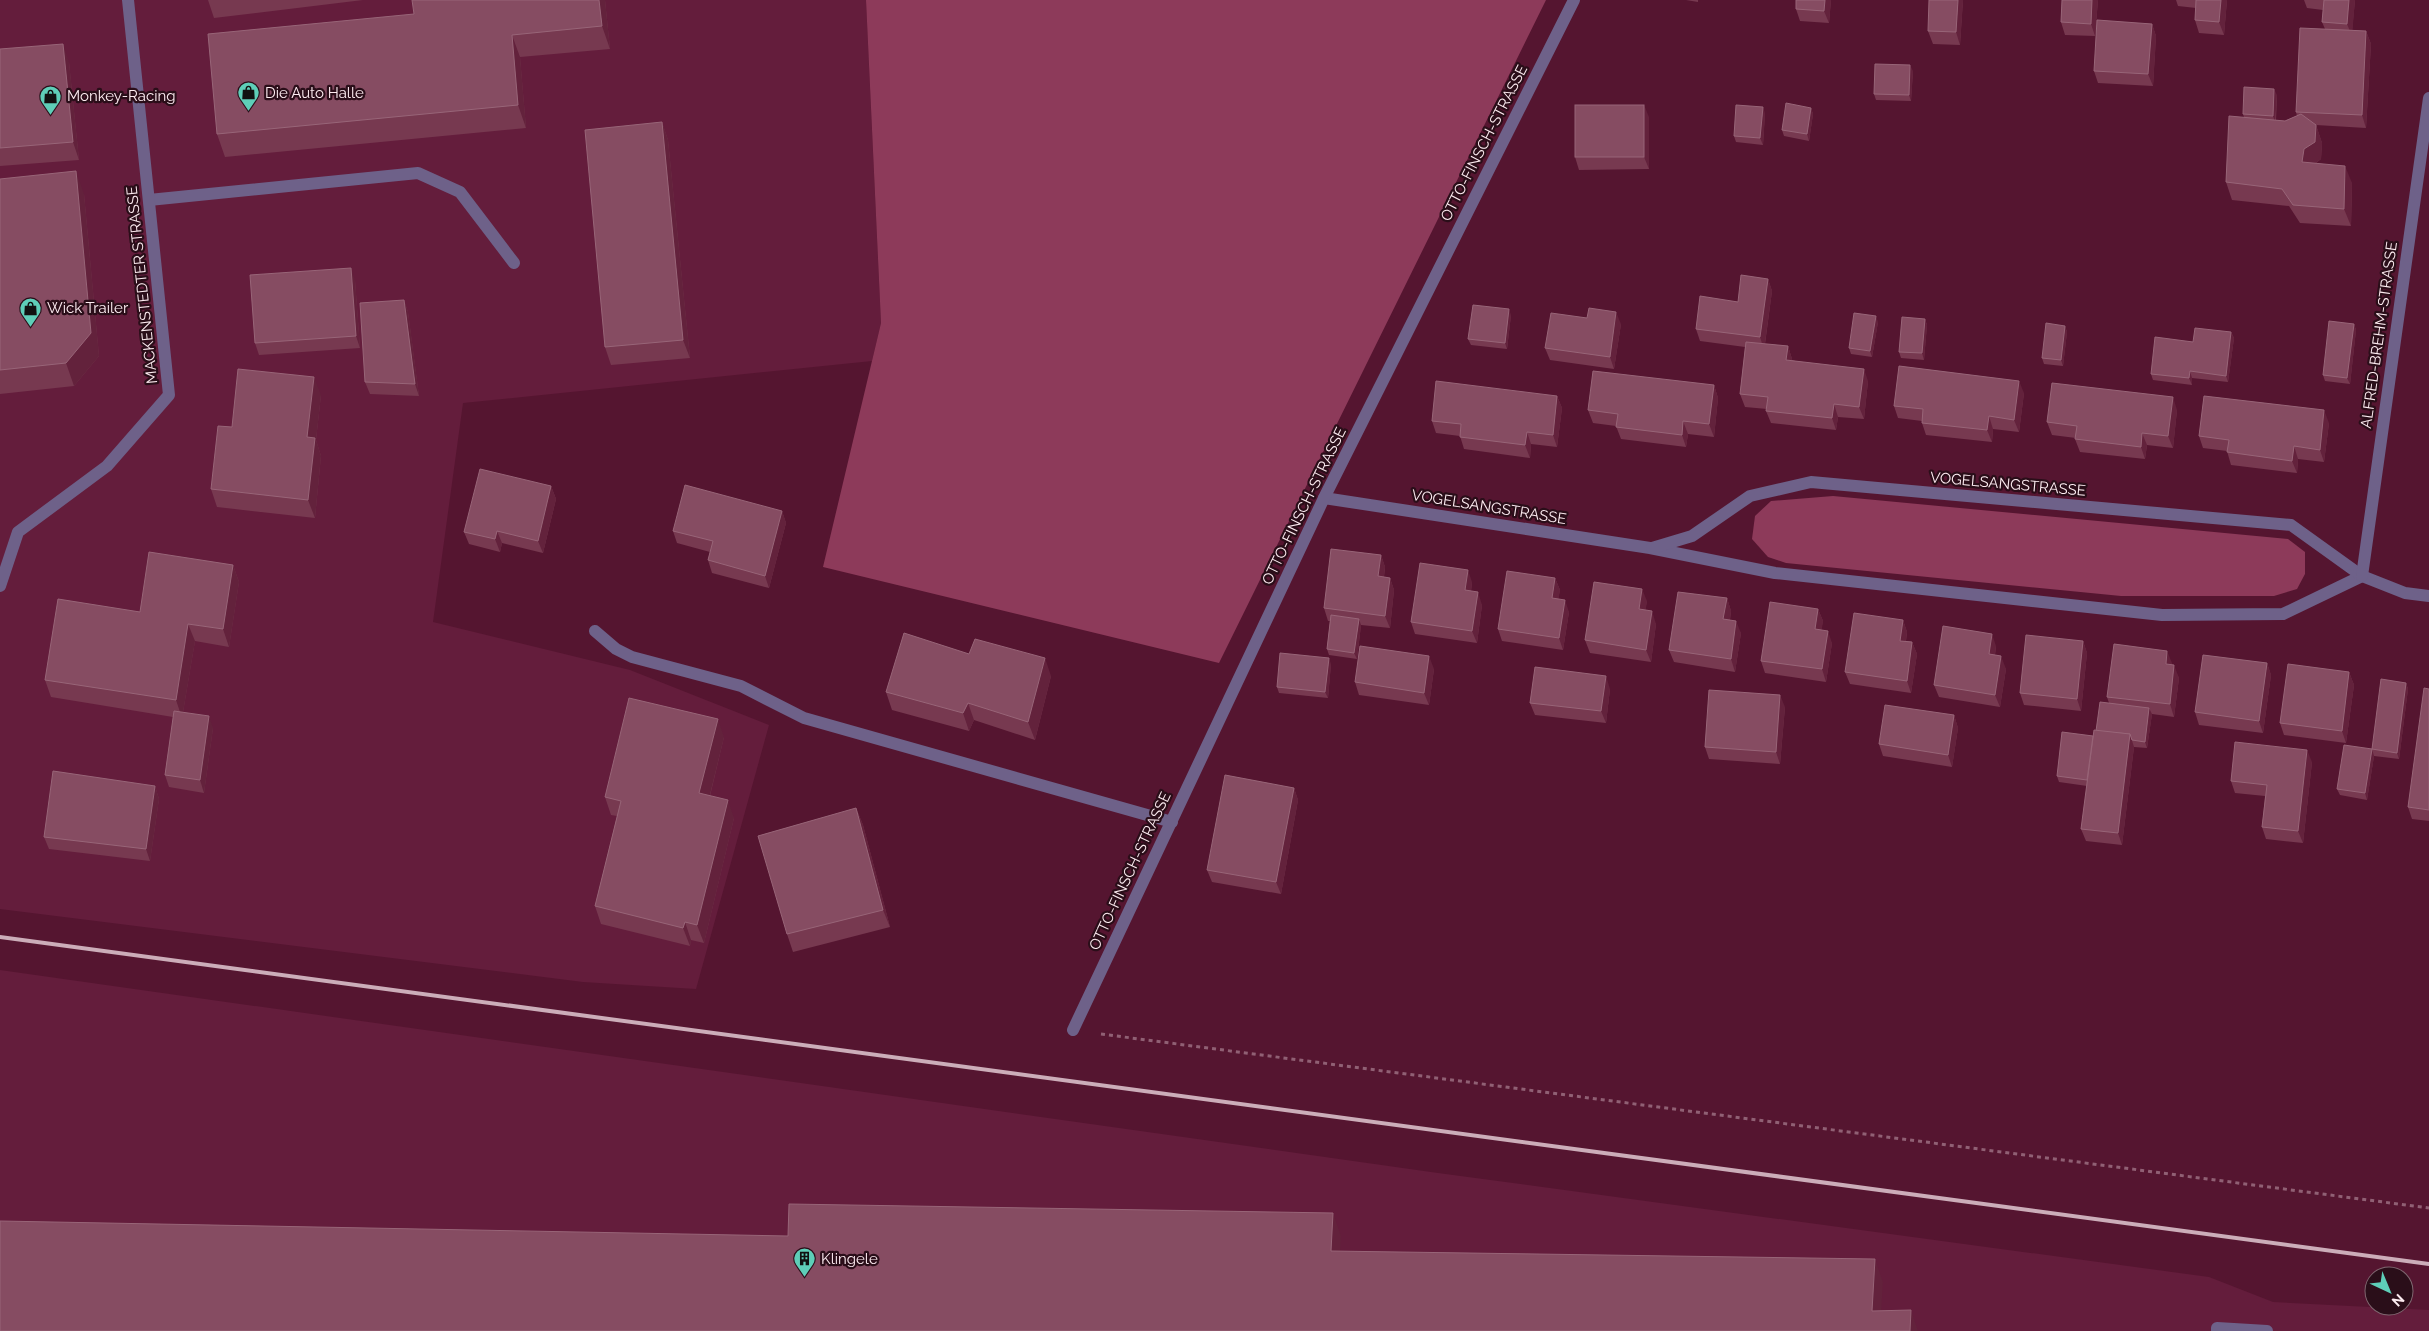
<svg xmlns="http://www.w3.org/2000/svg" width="2429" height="1331" viewBox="0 0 2429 1331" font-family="Raleway,sans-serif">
	<rect width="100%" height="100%" fill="#551530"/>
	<!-- built -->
	<g fill="#641d3c">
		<polygon points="0,0 866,0 881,323 872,361 463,403 433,622 630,670 769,725 696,989 583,982 0,909"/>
		<polygon points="0,970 1438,1173 2209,1277 2273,1302 2429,1310 2429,1331 0,1331"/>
	</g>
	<!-- green -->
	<g fill="#8d3a5a">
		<polygon points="866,0 1546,0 1219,663 823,567 881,323"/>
		<polygon points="1833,496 2288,539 2305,552 2305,574 2297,589 2274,596 2121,596 1786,563 1768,557 1752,539 1755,516 1771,501"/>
	</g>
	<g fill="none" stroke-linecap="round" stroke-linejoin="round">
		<!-- path -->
		<polyline stroke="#906074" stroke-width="3" stroke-dasharray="4 4" stroke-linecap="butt" points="1101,1034 2429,1208"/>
		<!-- minor -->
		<g stroke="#6e6189" stroke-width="12">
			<polyline points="149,200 418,173 460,192 514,263"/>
			<polyline points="1324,498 1650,548 1775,573 2162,615 2283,614 2362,576"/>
			<polyline points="1652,548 1692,536 1750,496 1811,482 2291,525 2362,576 2405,593 2429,596"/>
			<polyline points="2362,576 2429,98"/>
			<polyline points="0,586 18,532 107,466 169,395 128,0"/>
			<polyline points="595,631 616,649 632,657 741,686 804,718 1172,822"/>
			<polyline points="1073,1030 1324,498 1574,0"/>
			<polyline points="2217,1331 2217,1328 2267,1331"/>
		</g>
		<!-- rail -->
		<polyline stroke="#ccadb9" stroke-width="4" points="0,937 2429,1264"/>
	</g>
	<!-- wall -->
	<g fill="#773950">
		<polygon points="208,0 363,0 214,18"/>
		<polygon points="605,0 610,49 520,57 526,128 225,157 217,134"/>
		<polygon points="1686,0 1698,0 1698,2"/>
		<polygon points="1796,0 1831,0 1829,23 1800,21 1796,9"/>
		<polygon points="1963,0 1960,45 1933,44 1928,31"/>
		<polygon points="2060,0 2098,0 2095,36 2065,35 2061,22 2062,0"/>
		<polygon points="2176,0 2227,0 2224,35 2199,33 2195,20 2196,8 2178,6"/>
		<polygon points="2304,0 2355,0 2352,31 2366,31 2371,44 2366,128 2316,125 2322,143 2321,159 2316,163 2352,183 2351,226 2300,223 2289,206 2232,200 2226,182 2244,117 2243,114 2277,95 2276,120 2285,121 2297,116 2296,112 2325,29 2322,22 2323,10 2307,8"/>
		<polygon points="2152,24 2156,36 2153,86 2098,83 2094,71"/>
		<polygon points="0,49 69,62 79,160 0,166"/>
		<polygon points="1913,71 1911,101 1876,100 1874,94"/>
		<polygon points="1811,108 1813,114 1809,141 1784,136 1782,130"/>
		<polygon points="1765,113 1763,145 1736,142 1734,136"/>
		<polygon points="1649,117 1649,169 1579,170 1575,157"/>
		<polygon points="662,122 668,140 690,358 611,365 605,347"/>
		<polygon points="0,179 84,194 99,356 74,386 0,394"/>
		<polygon points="1768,279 1772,291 1765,344 1788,346 1792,359 1792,360 1868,381 1864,419 1838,417 1836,430 1771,423 1766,411 1767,409 1745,407 1740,394 1745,347 1700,341 1696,329 1738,302"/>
		<polygon points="355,280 360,348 259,355 255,343"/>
		<polygon points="404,300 408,312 419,396 370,394 365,382"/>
		<polygon points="1511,315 1507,349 1471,345 1468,339"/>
		<polygon points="1925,319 1927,325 1924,360 1901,358 1899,352"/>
		<polygon points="1878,322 1872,357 1851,354 1849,348"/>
		<polygon points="1621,324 1614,369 1550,360 1545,348"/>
		<polygon points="2354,324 2356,330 2350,384 2325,381 2323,375"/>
		<polygon points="2065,326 2067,332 2063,366 2044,364 2042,358"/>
		<polygon points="2231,332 2234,338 2228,382 2192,378 2192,385 2153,380 2151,374 2193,342"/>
		<polygon points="1714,385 1718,398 1714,437 1688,434 1686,447 1621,439 1616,426 1593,423 1588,410"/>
		<polygon points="2024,393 2019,432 1993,429 1992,442 1926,435 1922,423 1922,421 1898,418 1894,406"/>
		<polygon points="321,395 316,440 321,456 315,518 217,507 211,489 232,427"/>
		<polygon points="1557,396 1562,408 1557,447 1531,444 1530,458 1464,449 1460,436 1436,433 1432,421"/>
		<polygon points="2177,410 2173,448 2147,445 2145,459 2080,452 2075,439 2076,438 2052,435 2047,422"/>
		<polygon points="2329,423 2324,462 2298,459 2297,473 2231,465 2227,451 2203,448 2199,436"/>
		<polygon points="551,486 556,499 543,553 502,543 500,552 469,544 464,532"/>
		<polygon points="782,511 786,523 769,588 712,573 708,560 710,552 677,543 673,531"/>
		<polygon points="1381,555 1385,567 1384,577 1390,578 1394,590 1390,628 1361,625 1357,659 1329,655 1327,649 1330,621 1328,621 1324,608"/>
		<polygon points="233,565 239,582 229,647 195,641 183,712 213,728 204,793 169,787 165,775 173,717 51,697 45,680 140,612"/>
		<polygon points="1555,578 1560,590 1558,599 1569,612 1563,650 1502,641 1498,629"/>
		<polygon points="1472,582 1471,591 1482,605 1477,643 1415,634 1411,622"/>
		<polygon points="1727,598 1731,611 1730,620 1741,633 1735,672 1674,662 1669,650"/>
		<polygon points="1647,601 1645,610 1656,624 1651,662 1590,653 1585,640"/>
		<polygon points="1818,609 1823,621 1821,630 1832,643 1826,682 1765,673 1761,661"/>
		<polygon points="1903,620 1907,632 1906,641 1912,642 1917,654 1911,693 1850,684 1845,672"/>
		<polygon points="2083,641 2087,653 2081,711 2024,705 2020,693"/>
		<polygon points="1996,646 1995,655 2006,669 2000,707 1939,697 1934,685"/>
		<polygon points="969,654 1051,676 1035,740 974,720 969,731 892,710 886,692"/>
		<polygon points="2172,663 2172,665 2179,678 2174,717 2152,714 2147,748 2134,747 2122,845 2086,841 2081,829 2087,786 2059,782 2057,776 2093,736 2096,731 2109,703 2107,697"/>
		<polygon points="2267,663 2271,675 2263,733 2199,725 2195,712"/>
		<polygon points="1331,664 1328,698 1279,693 1277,687"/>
		<polygon points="1434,669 1429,705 1359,695 1355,682"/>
		<polygon points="2349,672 2354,685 2346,743 2284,735 2280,723"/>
		<polygon points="2406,683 2408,689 2399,759 2374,756 2367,800 2340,795 2337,789 2372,749"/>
		<polygon points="1610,689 1606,723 1535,715 1530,703"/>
		<polygon points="2429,689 2429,821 2412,819 2408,807"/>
		<polygon points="1785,707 1780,764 1709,759 1705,747"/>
		<polygon points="1954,715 1958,728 1952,767 1883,756 1879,744"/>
		<polygon points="724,737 710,796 734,818 704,943 691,940 690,946 601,924 595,906 617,816 611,815 605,797"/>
		<polygon points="2312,762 2303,843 2266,839 2262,827 2265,796 2235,793 2231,781"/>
		<polygon points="155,786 159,799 150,861 49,849 44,837"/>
		<polygon points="1294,788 1298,800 1281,894 1212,882 1207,870"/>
		<polygon points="856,808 863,825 890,927 793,952 787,934"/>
	</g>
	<!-- shaded-wall -->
	<g fill="#63223c">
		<polygon points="599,0 605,0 610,49 602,26"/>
		<polygon points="1825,0 1831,0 1829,23 1824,11"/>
		<polygon points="1958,0 1963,0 1960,45 1956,32"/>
		<polygon points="2092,0 2098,0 2095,36 2091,24"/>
		<polygon points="2221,0 2227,0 2224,35 2219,22"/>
		<polygon points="2349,0 2355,0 2352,36 2347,24"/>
		<polygon points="2152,24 2156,36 2153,86 2148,74"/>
		<polygon points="2366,31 2371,44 2366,128 2362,115"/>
		<polygon points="512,35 520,57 526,128 518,105"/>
		<polygon points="63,44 69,62 79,160 73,142"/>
		<polygon points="1910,65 1913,71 1911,101 1909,95"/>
		<polygon points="2274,89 2277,95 2275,122 2273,116"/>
		<polygon points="1644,105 1649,117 1649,169 1644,157"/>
		<polygon points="1763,107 1765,113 1763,145 1760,138"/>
		<polygon points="1811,108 1813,114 1809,141 1807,134"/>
		<polygon points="662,122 668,140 690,358 683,340"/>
		<polygon points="2316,125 2322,143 2321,159 2310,167 2302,162 2304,149"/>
		<polygon points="2345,166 2352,183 2351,226 2344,209"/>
		<polygon points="76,171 84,194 99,356 74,386 66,363"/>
		<polygon points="351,268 355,280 360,348 356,336"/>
		<polygon points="1768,279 1772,291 1764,350 1760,337"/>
		<polygon points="404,300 408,312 419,396 415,384"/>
		<polygon points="1509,309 1511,315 1507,349 1505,343"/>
		<polygon points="1616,312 1621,324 1614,369 1610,357"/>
		<polygon points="1876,316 1878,322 1872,357 1870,351"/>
		<polygon points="1925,319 1927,325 1924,360 1922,353"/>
		<polygon points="2354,324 2356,330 2350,384 2347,378"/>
		<polygon points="2065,326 2067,332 2063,366 2061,360"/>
		<polygon points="2231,332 2234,338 2228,382 2226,376"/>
		<polygon points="1788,346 1792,359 1790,372 1786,360"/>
		<polygon points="1864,369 1868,381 1864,419 1859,407"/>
		<polygon points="2190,371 2192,378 2192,385 2189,378"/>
		<polygon points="314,377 321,395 316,440 321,456 315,518 308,500 307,437"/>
		<polygon points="2019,381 2024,393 2019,432 2014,420"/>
		<polygon points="1714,385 1718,398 1714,437 1709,424"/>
		<polygon points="1557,396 1562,408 1557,447 1553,435"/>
		<polygon points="2173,397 2177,410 2173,448 2168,436"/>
		<polygon points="1834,404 1838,417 1836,430 1832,418"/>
		<polygon points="2324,410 2329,423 2324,462 2320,450"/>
		<polygon points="1989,416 1993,429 1992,442 1987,430"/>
		<polygon points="1683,421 1688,434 1686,447 1682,435"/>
		<polygon points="1527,432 1531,444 1530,458 1525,445"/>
		<polygon points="2142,433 2147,445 2145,459 2141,447"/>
		<polygon points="2294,446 2298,459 2297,473 2292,461"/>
		<polygon points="551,486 556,499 543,553 538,541"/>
		<polygon points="782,511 786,523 769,588 765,576"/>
		<polygon points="497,531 502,543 500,552 495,539"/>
		<polygon points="1381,555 1385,567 1382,589 1378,576"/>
		<polygon points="233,565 239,582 229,647 223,629"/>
		<polygon points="1468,570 1472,582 1470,603 1465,590"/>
		<polygon points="1390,578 1394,590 1390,628 1385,616"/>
		<polygon points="1555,578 1560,590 1557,610 1552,598"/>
		<polygon points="1642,589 1647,601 1644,622 1639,609"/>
		<polygon points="1478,592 1482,605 1477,643 1472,631"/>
		<polygon points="1727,598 1731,611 1728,631 1723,619"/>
		<polygon points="1565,600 1569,612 1563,650 1559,638"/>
		<polygon points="1818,609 1823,621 1820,642 1815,629"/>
		<polygon points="1652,611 1656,624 1651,662 1646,650"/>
		<polygon points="1359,619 1361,625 1357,659 1354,653"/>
		<polygon points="1903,620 1907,632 1904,653 1900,641"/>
		<polygon points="1736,621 1741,633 1735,672 1731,659"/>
		<polygon points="188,624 195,641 182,718 176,700"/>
		<polygon points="1828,631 1832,643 1826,682 1822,669"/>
		<polygon points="1992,634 1996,646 1993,667 1989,654"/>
		<polygon points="2083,641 2087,653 2081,711 2077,699"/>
		<polygon points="1912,642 1917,654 1911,693 1907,681"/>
		<polygon points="2167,651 2172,663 2170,677 2166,664"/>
		<polygon points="1429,656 1434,669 1429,705 1424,693"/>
		<polygon points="2001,656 2006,669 2000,707 1995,695"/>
		<polygon points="1045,658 1051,676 1035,740 1028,722"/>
		<polygon points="1329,658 1331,664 1328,698 1325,692"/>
		<polygon points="2267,663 2271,675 2263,733 2259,721"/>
		<polygon points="2174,665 2179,678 2174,717 2170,704"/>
		<polygon points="2349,672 2354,685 2346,743 2342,731"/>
		<polygon points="1606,676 1610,689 1606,723 1601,711"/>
		<polygon points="2406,683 2408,689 2399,759 2397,753"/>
		<polygon points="1780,695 1785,707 1780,764 1776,752"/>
		<polygon points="968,703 974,720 969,731 963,713"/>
		<polygon points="2149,708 2152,714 2147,748 2145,742"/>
		<polygon points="1954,715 1958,728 1952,767 1948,755"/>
		<polygon points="209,716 213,728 204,793 200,780"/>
		<polygon points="718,719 724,737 706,811 699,793"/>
		<polygon points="2130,734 2134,747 2122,845 2118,833"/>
		<polygon points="2372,749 2374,756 2367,800 2365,793"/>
		<polygon points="2307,750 2312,762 2303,843 2298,831"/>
		<polygon points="155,786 159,799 150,861 146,849"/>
		<polygon points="1294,788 1298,800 1281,894 1276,882"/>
		<polygon points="728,800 734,818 704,943 697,925"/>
		<polygon points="856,808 863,825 890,927 883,910"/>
		<polygon points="685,922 691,940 690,946 683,928"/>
		<polygon points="1333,1213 1341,1236 1339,1274 1331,1251"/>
		<polygon points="1875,1259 1883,1282 1880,1331 1872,1311"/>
		<polygon points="1911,1310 1918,1331 1910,1331"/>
	</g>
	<!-- building -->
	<g fill="#864c62" stroke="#986578">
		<polygon points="412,0 599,0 602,26 512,35 518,105 217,134 208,34 414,14"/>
		<polygon points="1796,0 1825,0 1824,11 1796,9"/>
		<polygon points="1929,0 1958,0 1956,32 1928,31"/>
		<polygon points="2062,0 2092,0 2091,24 2061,22"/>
		<polygon points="2196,0 2221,0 2219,22 2195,20"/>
		<polygon points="2324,0 2349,0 2347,24 2322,22"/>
		<polygon points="2097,20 2152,24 2148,74 2094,71"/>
		<polygon points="2300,28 2366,31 2362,115 2296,112"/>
		<polygon points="63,44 73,142 0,148 0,49"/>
		<polygon points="1875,64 1910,65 1909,95 1874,94"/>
		<polygon points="2244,87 2274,89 2273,116 2243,114"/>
		<polygon points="1786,103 1811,108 1807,134 1782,130"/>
		<rect x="1575" y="105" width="69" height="52"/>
		<polygon points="1736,105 1763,107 1760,138 1734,136"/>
		<polygon points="2301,114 2316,125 2315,142 2304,149 2302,162 2345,166 2344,209 2293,205 2282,189 2226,182 2229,116 2285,121"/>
		<polygon points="662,122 683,340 605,347 585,130"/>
		<polygon points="76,171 91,333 66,363 0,370 0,179"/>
		<polygon points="351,268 356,336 255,343 250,275"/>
		<polygon points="1741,275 1768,279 1760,337 1696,329 1700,296 1738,302"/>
		<polygon points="404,300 415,384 365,382 360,303"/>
		<polygon points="1473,305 1509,309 1505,343 1468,339"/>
		<polygon points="1589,308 1616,312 1610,357 1545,348 1551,313 1587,318"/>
		<polygon points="1854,313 1876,316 1870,351 1849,348"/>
		<polygon points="1902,317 1925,319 1922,353 1899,352"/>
		<polygon points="2329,321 2354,324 2347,378 2323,375"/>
		<polygon points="2046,323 2065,326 2061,360 2042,358"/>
		<polygon points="2195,328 2231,332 2226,376 2190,371 2189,378 2151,374 2155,337 2193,342"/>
		<polygon points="1746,342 1788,346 1786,360 1864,369 1859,407 1834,404 1832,418 1766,411 1768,397 1740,394"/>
		<polygon points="1899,366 2019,381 2014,420 1989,416 1987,430 1922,423 1923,409 1894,406"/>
		<polygon points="238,369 314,377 307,437 315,438 308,500 211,489 218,426 232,427"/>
		<polygon points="1593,371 1714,385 1709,424 1683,421 1682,435 1616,427 1618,414 1588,410"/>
		<polygon points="1436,381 1557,396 1553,435 1527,432 1525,445 1460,437 1461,424 1432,421"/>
		<polygon points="2052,383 2173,397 2168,436 2142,433 2141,447 2075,439 2077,426 2047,422"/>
		<polygon points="2204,396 2324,410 2320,450 2294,446 2292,461 2227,452 2229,440 2199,436"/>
		<polygon points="480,469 551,486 538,541 497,531 495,539 464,532"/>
		<polygon points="685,485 782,511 765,576 708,560 713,541 673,531"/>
		<polygon points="1331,549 1381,555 1378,576 1390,578 1385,616 1324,608"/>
		<polygon points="149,552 233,565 223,629 188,624 176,700 45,680 58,599 140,612"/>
		<polygon points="1420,563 1468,570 1465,590 1478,592 1472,631 1411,622"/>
		<polygon points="1507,571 1555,578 1552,598 1565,600 1559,638 1498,629"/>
		<polygon points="1594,582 1642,589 1639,609 1652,611 1646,650 1585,640"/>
		<polygon points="1678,592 1727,598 1723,619 1736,621 1731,659 1669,650"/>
		<polygon points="1770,602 1818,609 1815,629 1828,631 1822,669 1761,661"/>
		<polygon points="1854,613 1903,620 1900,641 1912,642 1907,681 1845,672"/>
		<polygon points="1331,615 1359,619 1354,653 1327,649"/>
		<polygon points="1943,626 1992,634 1989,654 2001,656 1995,695 1934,685"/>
		<polygon points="904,633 969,654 975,639 1045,658 1028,722 968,703 963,713 886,692"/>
		<polygon points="2026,635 2083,641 2077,699 2020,693"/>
		<polygon points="2114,644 2167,651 2166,664 2174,665 2170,704 2107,697"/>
		<polygon points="1360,646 1429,656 1424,693 1355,682"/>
		<polygon points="1280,653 1329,658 1325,692 1277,687"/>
		<polygon points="2203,655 2267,663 2259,721 2195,712"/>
		<polygon points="2288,664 2349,672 2342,731 2280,723"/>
		<polygon points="1535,667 1606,676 1601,711 1530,703"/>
		<polygon points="2381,679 2406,683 2397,753 2372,749 2365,793 2337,789 2344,745 2372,749"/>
		<polygon points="2424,688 2429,689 2429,810 2408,807"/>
		<polygon points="1709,690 1780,695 1776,752 1705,747"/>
		<polygon points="629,698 718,719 699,793 728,800 697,925 685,922 683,928 595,906 621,801 605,797"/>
		<polygon points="2100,702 2149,708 2145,742 2132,740 2130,734 2096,731"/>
		<polygon points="1885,705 1954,715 1948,755 1879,744"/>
		<polygon points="174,711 209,716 200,780 165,775"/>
		<polygon points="2094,730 2130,734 2118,833 2081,829"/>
		<polygon points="2062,732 2093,736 2087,780 2057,776"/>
		<polygon points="2235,742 2307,750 2298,831 2262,827 2267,785 2231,781"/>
		<polygon points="53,771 155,786 146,849 44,837"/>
		<polygon points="1225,775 1294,788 1276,882 1207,870"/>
		<polygon points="856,808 883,910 787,934 758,836"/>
		<polygon points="789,1204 1333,1213 1331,1251 1875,1259 1872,1311 1911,1310 1910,1331 0,1331 0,1221 788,1236"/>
	</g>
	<!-- icons -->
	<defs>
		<symbol id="shop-pin" viewBox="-11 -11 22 30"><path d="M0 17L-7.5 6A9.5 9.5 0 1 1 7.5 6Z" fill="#5eceb8" stroke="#2a0e19"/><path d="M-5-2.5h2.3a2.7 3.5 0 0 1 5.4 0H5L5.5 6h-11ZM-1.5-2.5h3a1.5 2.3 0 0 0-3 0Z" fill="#111"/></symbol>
		<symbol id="building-pin" viewBox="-11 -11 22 30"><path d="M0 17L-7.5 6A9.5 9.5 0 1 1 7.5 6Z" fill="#5eceb8" stroke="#2a0e19"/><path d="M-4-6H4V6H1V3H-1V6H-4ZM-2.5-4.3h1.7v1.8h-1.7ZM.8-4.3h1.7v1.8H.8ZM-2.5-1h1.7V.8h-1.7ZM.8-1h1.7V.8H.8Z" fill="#111"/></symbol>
	</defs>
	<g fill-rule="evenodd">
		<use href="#shop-pin" x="236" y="80" width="25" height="34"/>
		<use href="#shop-pin" x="38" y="84" width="25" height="34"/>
		<use href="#shop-pin" x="18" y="296" width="25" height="34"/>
		<use href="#building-pin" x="792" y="1246" width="25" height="34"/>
	</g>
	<g text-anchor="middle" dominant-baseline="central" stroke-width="4.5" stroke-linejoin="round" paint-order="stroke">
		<!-- poi labels -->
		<g font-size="15" fill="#feedf2" stroke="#2a0e19" text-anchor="start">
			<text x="265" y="93">Die Auto Halle</text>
			<text x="67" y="96">Monkey-Racing</text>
			<text x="47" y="308">Wick Trailer</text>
			<text x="821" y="1259">Klingele</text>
		</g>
		<!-- street labels -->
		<g font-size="15" fill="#feedf2" stroke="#2a0e19">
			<text transform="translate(1484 143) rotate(-63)">OTTO-FINSCH-STRASSE</text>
			<text transform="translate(142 285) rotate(-96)">MACKENSTEDTER STRASSE</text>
			<text transform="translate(2379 335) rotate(-82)">ALFRED-BREHM-STRASSE</text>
			<text transform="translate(2008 484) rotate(5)">VOGELSANGSTRASSE</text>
			<text transform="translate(1304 506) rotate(-64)">OTTO-FINSCH-STRASSE</text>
			<text transform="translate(1489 507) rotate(9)">VOGELSANGSTRASSE</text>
			<text transform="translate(1130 871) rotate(-65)">OTTO-FINSCH-STRASSE</text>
		</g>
	</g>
	<!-- north arrow -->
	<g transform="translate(2389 1291) rotate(136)"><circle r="24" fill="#2a0e19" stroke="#7f6770"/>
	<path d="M0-4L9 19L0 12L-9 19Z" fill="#5eceb8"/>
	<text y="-8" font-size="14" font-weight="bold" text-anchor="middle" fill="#feedf2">N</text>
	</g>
</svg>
